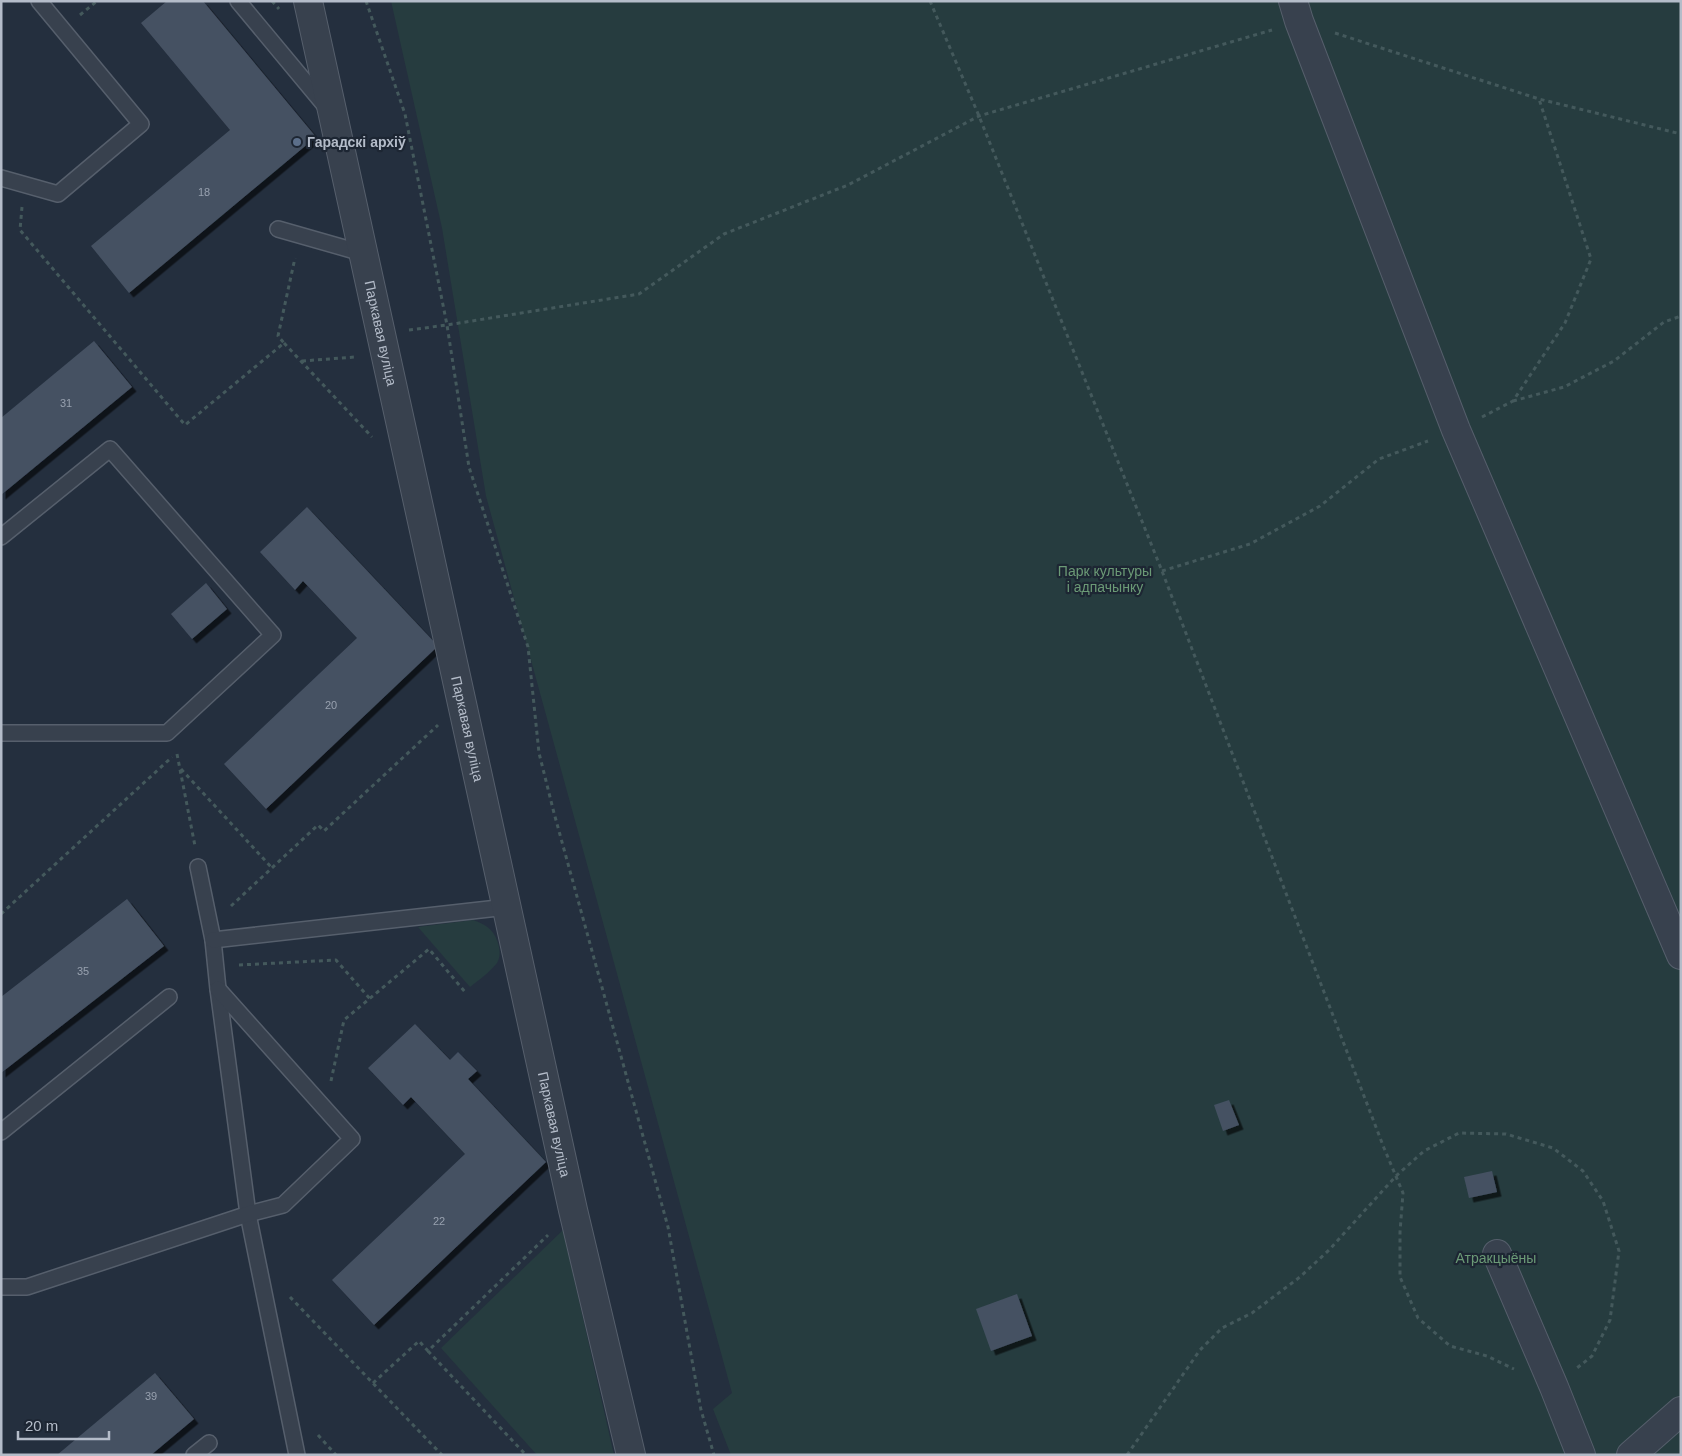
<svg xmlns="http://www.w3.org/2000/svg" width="1682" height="1456" viewBox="0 0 1682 1456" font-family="Helvetica,sans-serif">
	<defs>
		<filter id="shadow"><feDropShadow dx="4.5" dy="4.5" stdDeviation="0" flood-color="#0009"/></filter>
	</defs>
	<rect width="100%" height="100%" fill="#242f3e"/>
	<!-- green -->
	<g fill="#263c3f">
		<polygon points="391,1 1681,1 1681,1455 731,1455 713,1409 732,1393 486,496 442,228"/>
		<path d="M473,920C488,925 496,932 499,947C500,953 500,958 497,963C490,972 479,980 470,987L418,927Z"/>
		<polygon points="563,1230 614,1455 537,1455 441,1348"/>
	</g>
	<!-- building -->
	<g fill="#455162" filter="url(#shadow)">
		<polygon points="167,1 203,1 316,137 129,293 91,246 230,130 141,23"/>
		<polygon points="94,341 132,387 1,495 1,418"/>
		<polygon points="307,507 438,646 266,809 224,764 357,638 303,581 295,590 260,552"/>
		<polygon points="206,583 227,609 192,639 171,614"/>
		<polygon points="127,899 164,946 1,1073 1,997"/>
		<polygon points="415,1024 450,1060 458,1052 477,1071 468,1079 546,1162 374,1325 332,1280 465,1154 411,1097 403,1105 368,1068"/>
		<polygon points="1229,1100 1239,1125 1223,1131 1214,1105"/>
		<polygon points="1492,1171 1497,1192 1469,1198 1464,1177"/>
		<polygon points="1017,1294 1032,1336 991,1351 976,1309"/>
		<polygon points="155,1373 194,1419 151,1455 57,1455"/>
	</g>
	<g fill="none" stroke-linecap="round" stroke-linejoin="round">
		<defs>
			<g id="lane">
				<polyline points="238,1 327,108"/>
				<polyline points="1,178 58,194 141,124 39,1"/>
				<polyline points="278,229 362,253"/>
				<polyline points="1,537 110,449 273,635 167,733 1,733"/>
				<polyline points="198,867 213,940 218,989 248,1214 297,1455"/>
				<polyline points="213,940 507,907"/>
				<polyline points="1,1132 169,997"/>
				<polyline points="1,1287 27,1287 248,1214 283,1205 352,1139 218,989"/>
				<polyline points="194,1455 209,1443"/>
			</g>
			<g id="street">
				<path id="s1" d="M308,1L573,1210L631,1455"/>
				<polyline points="1293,1 1299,21 1456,430 1681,955"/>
				<polyline points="1497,1254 1554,1387 1581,1455"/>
				<polyline points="1631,1455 1681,1411"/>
			</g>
		</defs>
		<!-- lane casing -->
		<use href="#lane" stroke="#565f6c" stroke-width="18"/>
		<!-- street casing -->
		<use href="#street" stroke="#565f6c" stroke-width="30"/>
		<!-- path -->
		<g stroke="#44595c" stroke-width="3" stroke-dasharray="4 4" stroke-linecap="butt">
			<polyline points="272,1 279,9"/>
			<polyline points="366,1 405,114 447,325 469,467 528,647 539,753 554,813 668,1227 701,1410 714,1455"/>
			<polyline points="930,1 979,116 1162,571 1384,1148 1403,1193 1400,1232 1400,1277 1418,1318 1450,1346 1487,1356 1514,1369"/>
			<polyline points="80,15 97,1"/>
			<polyline points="1335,33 1539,99 1681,134"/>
			<polyline points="22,207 20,230 185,425 284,343 278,336 295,258"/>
			<polyline points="409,330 447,325 639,294 724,234 848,185 979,116 1272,30"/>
			<polyline points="284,343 372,437"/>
			<polyline points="302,361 355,357"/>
			<polyline points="1513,401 1564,387 1614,361 1664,322 1681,316"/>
			<polyline points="1482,417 1513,401 1565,323 1591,259 1539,99"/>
			<polyline points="1162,571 1250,544 1320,506 1379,459 1428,441"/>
			<polyline points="177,754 195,846"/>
			<polyline points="181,769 272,868"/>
			<polyline points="231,906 318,825 324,831 438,725"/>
			<polyline points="1,914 172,757"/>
			<polyline points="239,965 336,960 370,999"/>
			<polyline points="331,1081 344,1020 429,949 465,992"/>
			<polyline points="290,1297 442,1455"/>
			<polyline points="428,1351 526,1455"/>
			<polyline points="373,1383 419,1341 428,1351 548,1235"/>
			<polyline points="318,1435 336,1455"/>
			<polyline points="1127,1455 1200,1350 1222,1328 1252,1313 1300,1277 1329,1250 1396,1176 1424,1151 1459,1133 1506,1134 1553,1148 1583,1171 1603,1201 1619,1251 1610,1320 1592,1356 1577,1368"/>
		</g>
		<!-- lane -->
		<use href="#lane" stroke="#38414e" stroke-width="15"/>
		<!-- street -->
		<use href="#street" stroke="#38414e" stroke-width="28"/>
	</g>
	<!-- markers -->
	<circle fill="#5c6f8a" stroke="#1d2633" stroke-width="2" cx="297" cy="142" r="5"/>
	<g text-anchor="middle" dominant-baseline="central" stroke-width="4.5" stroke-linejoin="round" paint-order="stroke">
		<!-- number labels -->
		<g font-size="11" fill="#98a1af">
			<text x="204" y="192">18</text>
			<text x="66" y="403">31</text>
			<text x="331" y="705">20</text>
			<text x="83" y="971">35</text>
			<text x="439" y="1221">22</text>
			<text x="151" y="1396">39</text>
		</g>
		<!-- poi labels -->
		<g font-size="14" font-weight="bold" fill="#b4bcc9" stroke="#1d2633" text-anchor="start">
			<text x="307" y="142">Гарадскі архіў</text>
		</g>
		<!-- street labels -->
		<g font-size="14" fill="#b4bcc9" stroke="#1d2633">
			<text stroke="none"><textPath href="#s1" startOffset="340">Паркавая вуліца</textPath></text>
			<text stroke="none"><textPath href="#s1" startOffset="745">Паркавая вуліца</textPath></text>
			<text stroke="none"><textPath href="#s1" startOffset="1150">Паркавая вуліца</textPath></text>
		</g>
		<!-- park labels -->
		<g font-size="14" fill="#6b9a76" stroke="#1d2633">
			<text x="1105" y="571">Парк культуры<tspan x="1105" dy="16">і адпачынку</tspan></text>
			<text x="1496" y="1258">Атракцыёны</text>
		</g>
	</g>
	<!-- border -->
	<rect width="1682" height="1456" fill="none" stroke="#b4bcc9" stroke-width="5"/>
	<!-- scale -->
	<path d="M18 1431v8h91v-8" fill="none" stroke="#b4bcc9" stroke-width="2.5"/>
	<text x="25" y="1431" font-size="15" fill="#b4bcc9" stroke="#1d2633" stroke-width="4" paint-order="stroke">20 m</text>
</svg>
